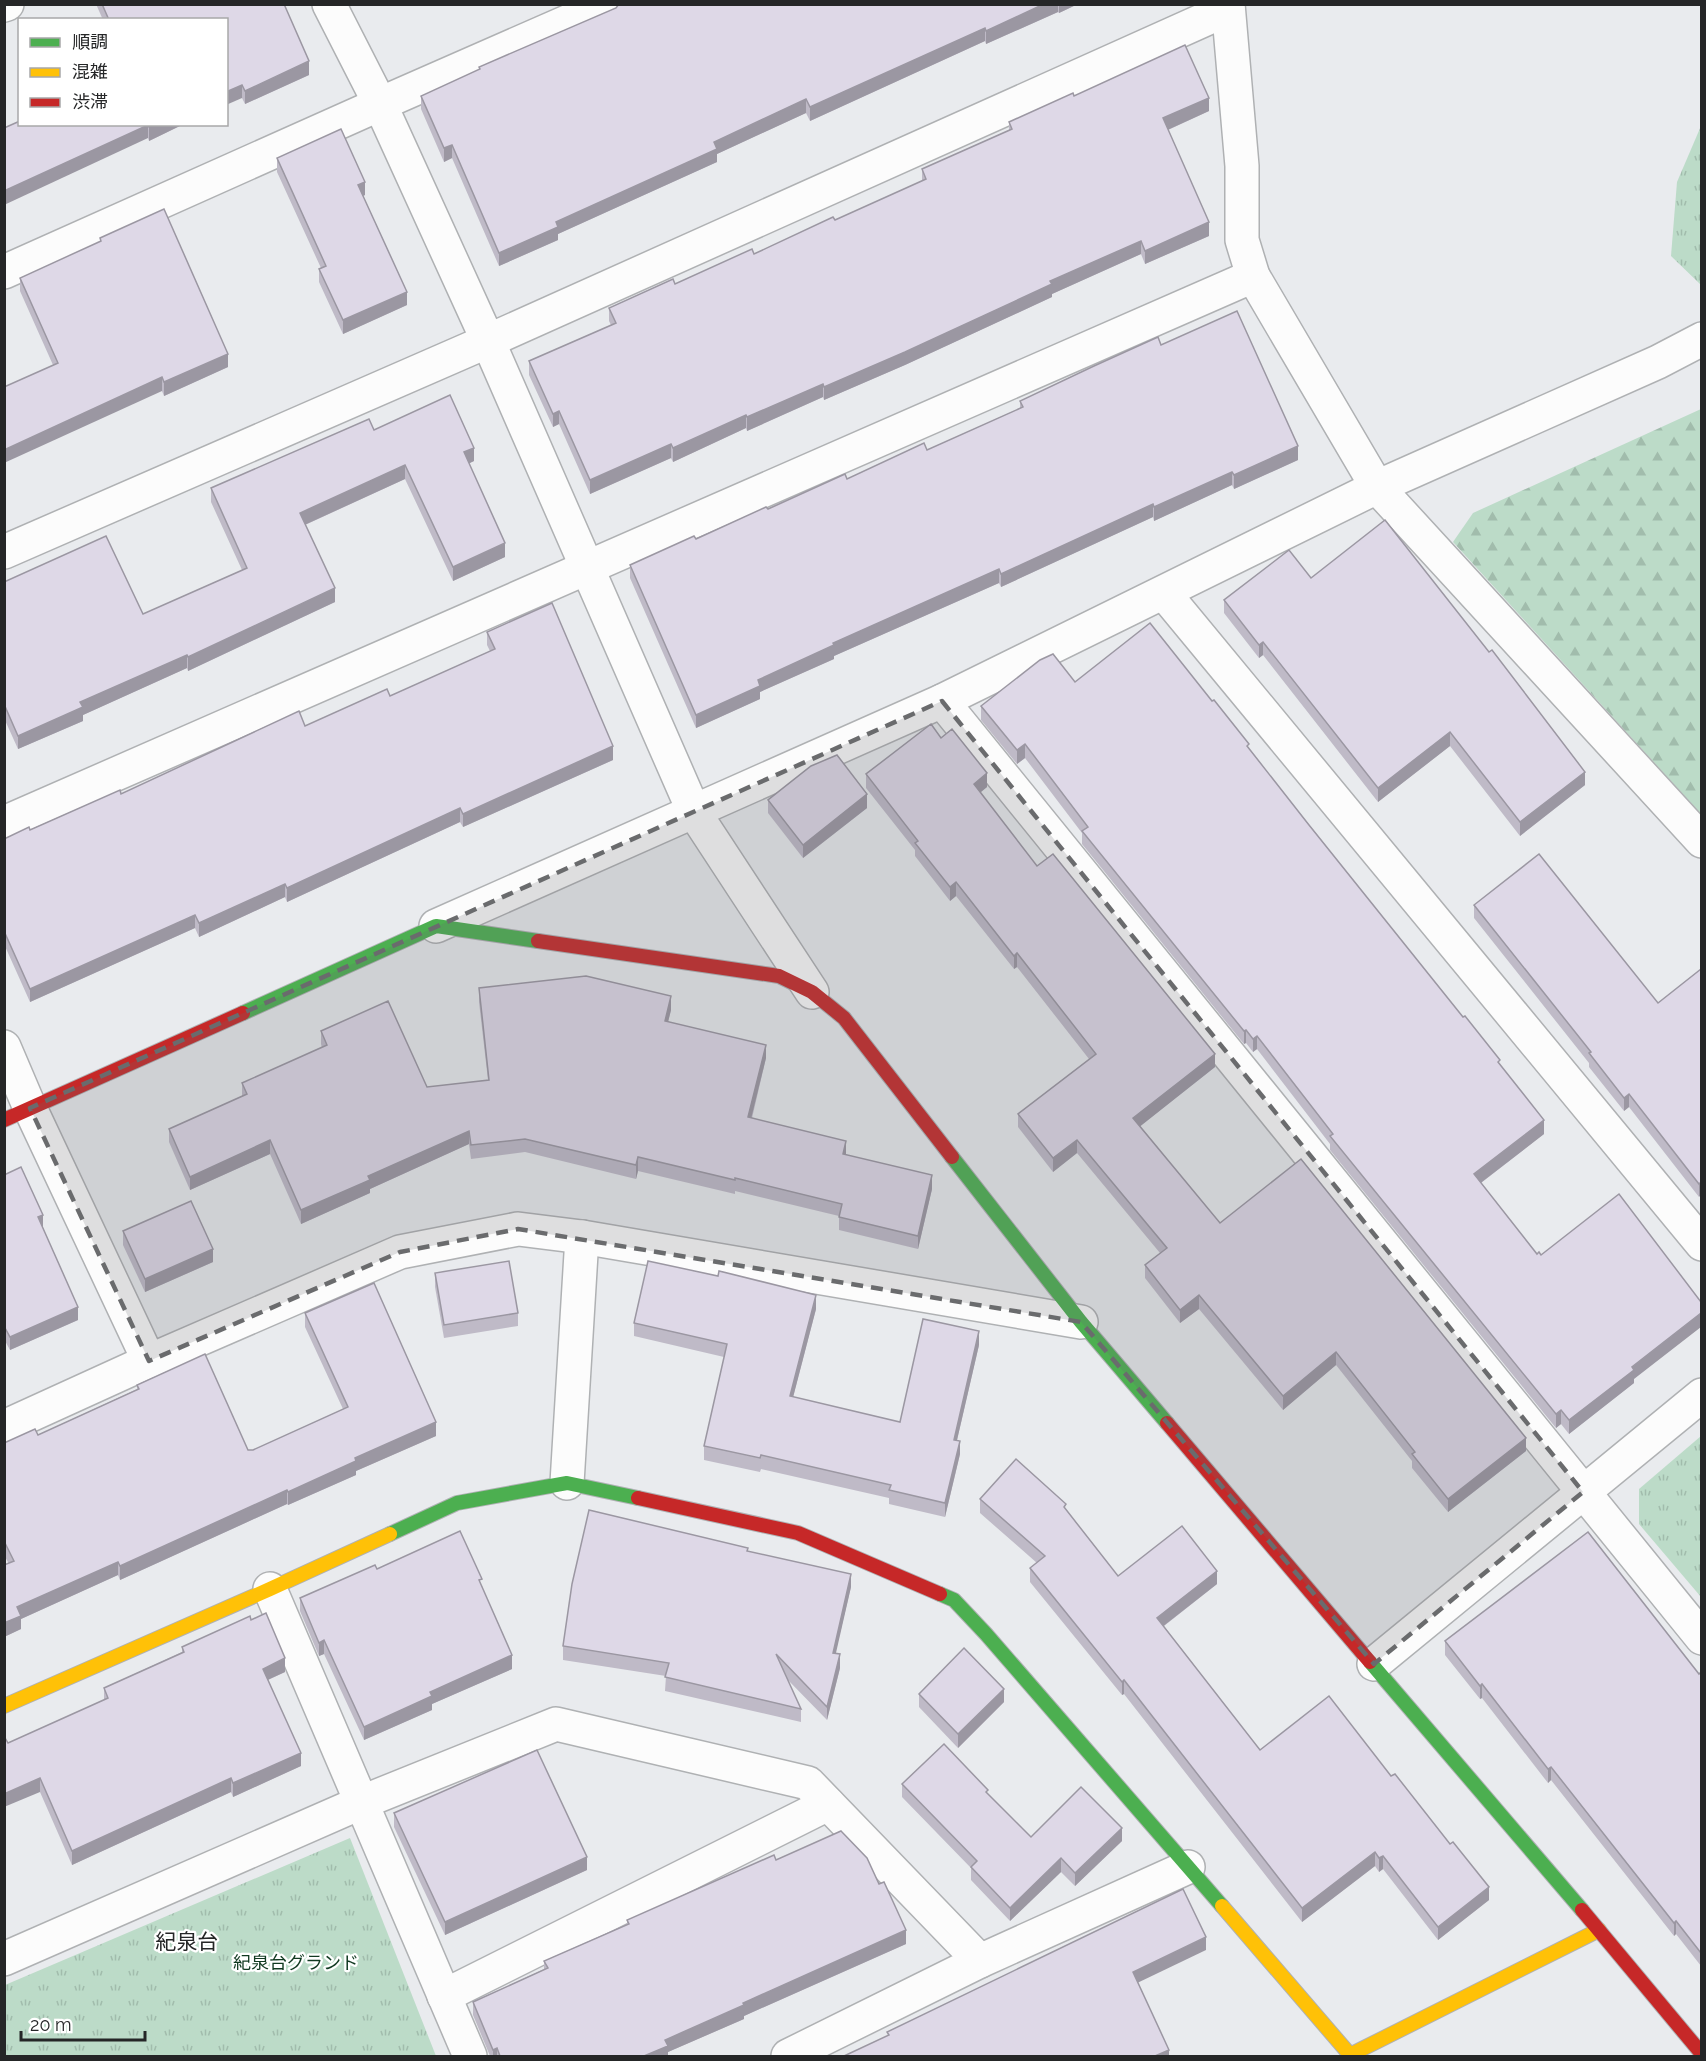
<svg xmlns="http://www.w3.org/2000/svg" width="1706" height="2061" viewBox="0 0 1706 2061" font-family="Raleway,'Noto Sans JP',sans-serif">
	<defs>
		<pattern id="grass-tufts" width="24" height="20" patternUnits="userSpaceOnUse" patternTransform="scale(1.5)"><rect width="24" height="20" fill="#bcdbc8"/><path d="M3 7l-1-3M5 7V3M7 7l1-3M15 17l-1-3M17 17v-4M19 17l1-3" fill="none" stroke="#a1bcac"/></pattern>
		<pattern id="forest-firs" width="22" height="20" patternUnits="userSpaceOnUse" patternTransform="scale(1.5)"><rect width="22" height="20" fill="#bcdbc8"/><path d="M5 1l3.5 6h-7zM16 11l3.5 6h-7z" fill="#a1bcac"/></pattern>
	</defs>
	<rect width="100%" height="100%" fill="#e9ebee"/>
	<!-- grass -->
	<g fill="url(#grass-tufts)">
		<polygon points="1701,126 1702,285 1701,285 1671,256 1677,182"/>
		<polygon points="1701,1436 1701,1597 1639,1524 1639,1489"/>
		<polygon points="350,1838 436,2056 5,2056 5,1985"/>
	</g>
	<!-- forest -->
	<polygon fill="url(#forest-firs)" points="1701,409 1701,814 1453,542 1473,513"/>
	<g fill="none" stroke-linecap="round" stroke-linejoin="round">
		<defs>
			<g id="street">
				<polyline points="329,4 380,104 488,341 694,812 812,992"/>
				<polyline points="1228,4 1242,166 1242,240 1253,276 1377,487 1702,841"/>
				<polyline points="4,5 7,4"/>
				<polyline points="4,272 380,104 608,4"/>
				<polyline points="4,552 488,341 1228,9"/>
				<polyline points="1164,593 1702,1244"/>
				<polyline points="942,701 1702,1638"/>
				<polyline points="4,823 1253,276"/>
				<polyline points="436,926 942,701 1377,487 1658,362 1702,339"/>
				<polyline points="4,1047 30,1108 149,1361"/>
				<polyline points="4,1427 149,1361 400,1252 518,1229 582,1237 1081,1322"/>
				<polyline points="567,1483 582,1237"/>
				<polyline points="270,1589 470,2056"/>
				<polyline points="1374,1664 1702,1395"/>
				<polyline points="4,1959 360,1803 556,1724 808,1783 980,1961 788,2056"/>
				<polyline points="980,1961 1188,1867"/>
				<polyline points="444,1996 828,1804"/>
			</g>
			<g id="fast">
				<polyline points="243,1013 436,926 538,941"/>
				<polyline points="952,1157 1081,1322 1167,1423"/>
				<polyline points="390,1534 457,1503 567,1483 638,1498"/>
				<polyline points="940,1594 954,1600 986,1634 1222,1906"/>
				<polyline points="1370,1662 1582,1910"/>
			</g>
			<g id="slow">
				<polyline points="4,1706 270,1589 390,1534"/>
				<polyline points="1222,1906 1351,2056"/>
				<polyline points="1348,2056 1599,1930"/>
			</g>
			<g id="jam">
				<polyline points="538,941 779,976 812,992 844,1018 952,1157"/>
				<polyline points="4,1120 243,1013"/>
				<polyline points="1167,1423 1370,1662"/>
				<polyline points="638,1498 798,1533 940,1594"/>
				<polyline points="1582,1910 1702,2054"/>
			</g>
		</defs>
		<!-- street casing -->
		<use href="#street" stroke="#afb1b3" stroke-width="36"/>
		<!-- fast casing -->
		<use href="#fast" stroke="#afb1b3" stroke-width="16"/>
		<!-- slow casing -->
		<use href="#slow" stroke="#afb1b3" stroke-width="16"/>
		<!-- jam casing -->
		<use href="#jam" stroke="#afb1b3" stroke-width="16"/>
		<!-- street -->
		<use href="#street" stroke="#fcfcfc" stroke-width="33"/>
		<!-- fast -->
		<use href="#fast" stroke="#4caf50" stroke-width="14"/>
		<!-- slow -->
		<use href="#slow" stroke="#ffc107" stroke-width="14"/>
		<!-- jam -->
		<use href="#jam" stroke="#c62828" stroke-width="14"/>
	</g>
	<!-- wall -->
	<g fill="#bfbac7">
		<polygon points="96,4 284,4 309,75 245,104 242,98 226,20 103,20"/>
		<polygon points="619,4 1078,4 1059,13 1058,12 986,44 985,41 810,121 806,113 717,154 717,162 558,234 558,240 499,266 452,158 444,162 421,109 421,96 479,70 479,67 616,8"/>
		<polygon points="1074,96 1209,111 1168,130 1209,236 1145,264 1141,254 1052,294 1052,297 905,365 824,400 823,397 747,431 746,428 673,462 671,458 590,494 559,424 553,427 529,375 529,361 611,325 609,321 609,308 675,284 754,254 835,220 922,181 922,169 1009,130 1009,122"/>
		<polygon points="20,124 184,124 149,141 148,138"/>
		<polygon points="277,158 365,195 363,196 407,305 343,334 319,282 319,269 321,268 277,172"/>
		<polygon points="100,238 228,367 164,396 162,391 53,365 20,291 20,278 100,242"/>
		<polygon points="1161,345 1298,460 1234,489 1232,485 1154,521 1153,517 1001,587 999,583 834,656 834,659 760,692 760,699 696,728 630,578 630,565 768,509 847,479 927,450 1020,408 1020,401"/>
		<polygon points="374,430 474,461 469,463 505,557 453,581 405,479 305,525 335,602 188,671 187,668 83,715 83,721 18,749 4,718 4,582 143,614 242,570 211,502 211,488"/>
		<polygon points="1311,578 1489,652 1585,785 1520,836 1450,746 1378,802 1263,655 1259,658 1224,613 1224,600"/>
		<polygon points="487,632 613,760 463,827 460,822 287,902 285,897 199,937 195,928 30,1002 4,944 4,839 30,830 121,794 390,696 490,651 487,645"/>
		<polygon points="1075,682 1249,749 1500,1065 1544,1134 1481,1183 1634,1379 1634,1383 1569,1434 1561,1424 1556,1428 1330,1150 1330,1144 1257,1049 1253,1052 1246,1043 1244,1044 1082,844 1082,833 1025,758 1017,764 981,720 981,706"/>
		<polygon points="941,738 987,787 980,792 1037,866 1215,1067 1140,1126 1220,1223 1526,1451 1448,1512 1412,1468 1412,1461 1336,1365 1283,1410 1199,1309 1180,1323 1145,1278 1145,1265 1160,1253 1077,1153 1053,1172 1018,1127 1018,1114 1089,1059 1017,967 1014,969 956,896 950,901 915,856 915,850 866,788 866,774"/>
		<polygon points="768,800 867,808 803,858 768,813"/>
		<polygon points="1474,905 1658,1003 1701,969 1699,1197 1629,1107 1624,1111 1589,1067 1589,1063 1474,918"/>
		<polygon points="479,988 671,1010 668,1022 766,1058 752,1118 932,1189 918,1249 839,1230 839,1216 735,1191 735,1194 638,1171 636,1179 525,1152 471,1159 469,1144 370,1189 370,1193 301,1224 270,1154 190,1190 169,1142 169,1129 242,1096 242,1083 322,1048 321,1044 321,1031 427,1087 488,1080 479,1002"/>
		<polygon points="4,1175 43,1228 78,1320 10,1350 4,1339"/>
		<polygon points="123,1231 213,1262 145,1292 123,1245"/>
		<polygon points="435,1273 518,1313 518,1326 444,1338 435,1287"/>
		<polygon points="816,1309 793,1397 900,1422 979,1345 957,1440 960,1454 945,1517 889,1504 889,1498 761,1469 760,1472 704,1460 704,1446 724,1357 634,1336 634,1323"/>
		<polygon points="305,1313 436,1436 356,1471 356,1475 288,1505 287,1504 120,1580 118,1575 21,1619 21,1629 4,1637 4,1565 9,1564 4,1555 4,1443 38,1435 137,1389 137,1385 248,1450 253,1450 343,1409 305,1327"/>
		<polygon points="980,1499 1066,1511 1118,1576 1217,1584 1164,1626 1260,1750 1489,1900 1438,1940 1383,1869 1379,1872 1375,1866 1302,1922 1124,1694 1122,1695 1030,1582 1030,1568 1037,1563 980,1513"/>
		<polygon points="748,1551 851,1587 835,1654 840,1668 827,1720 787,1679 801,1709 801,1722 665,1691 666,1676 563,1660 563,1646"/>
		<polygon points="377,1569 482,1586 512,1669 432,1704 432,1710 364,1740 324,1654 319,1656 300,1611 300,1598"/>
		<polygon points="1445,1641 1699,1674 1701,1672 1701,1966 1676,1934 1674,1936 1551,1780 1548,1783 1482,1698 1480,1699 1445,1655"/>
		<polygon points="182,1647 285,1672 268,1680 301,1766 233,1797 231,1792 72,1865 40,1792 8,1743 104,1701 104,1688 182,1652"/>
		<polygon points="919,1694 1004,1702 958,1748 919,1707"/>
		<polygon points="902,1784 988,1794 1031,1837 1122,1841 1075,1886 1061,1872 1010,1921 971,1880 971,1868 902,1797"/>
		<polygon points="394,1813 587,1870 445,1935 394,1827"/>
		<polygon points="776,1860 906,1944 744,2016 744,2019 668,2052 668,2056 490,2056 473,2015 473,2002 544,1969 544,1961 627,1924 627,1920"/>
	</g>
	<!-- shaded-wall -->
	<g fill="#9b97a2">
		<polygon points="1044,4 1058,4 1058,12 986,44 986,31"/>
		<polygon points="1059,4 1078,4 1059,13"/>
		<polygon points="985,28 985,41 810,121 810,107"/>
		<polygon points="309,61 309,75 245,104 245,91"/>
		<polygon points="242,85 242,98 226,105 226,92"/>
		<polygon points="1209,98 1209,111 1163,132 1163,118"/>
		<polygon points="806,99 806,113 717,154 717,162 558,234 558,240 499,266 499,253 556,222 714,142"/>
		<polygon points="155,124 184,124 149,141 149,127"/>
		<polygon points="148,125 148,138 4,205 4,191"/>
		<polygon points="452,145 452,158 444,162 444,148"/>
		<polygon points="365,182 365,195 358,198 358,185"/>
		<polygon points="1209,222 1209,236 1145,264 1145,251"/>
		<polygon points="1141,241 1141,254 1052,294 1052,297 905,365 824,400 824,387 1050,281"/>
		<polygon points="407,292 407,305 343,334 343,320"/>
		<polygon points="228,354 228,367 164,396 164,382"/>
		<polygon points="162,377 162,391 4,463 4,450"/>
		<polygon points="823,384 823,397 747,431 747,417"/>
		<polygon points="559,411 559,424 553,427 553,414"/>
		<polygon points="746,415 746,428 673,462 673,448"/>
		<polygon points="671,444 671,458 590,494 590,480"/>
		<polygon points="1298,446 1298,460 1234,489 1234,475"/>
		<polygon points="474,448 474,461 464,466 464,452"/>
		<polygon points="405,465 405,479 300,527 300,513"/>
		<polygon points="1232,472 1232,485 1154,521 1154,507"/>
		<polygon points="1153,504 1153,517 1001,587 1001,574"/>
		<polygon points="505,543 505,557 453,581 453,567"/>
		<polygon points="999,569 999,583 834,656 834,659 760,692 760,699 696,728 696,715 758,680 833,643"/>
		<polygon points="335,588 335,602 188,671 188,657"/>
		<polygon points="1263,642 1263,655 1259,658 1259,645"/>
		<polygon points="187,655 187,668 83,715 83,721 18,749 18,736 80,702"/>
		<polygon points="1450,732 1450,746 1378,802 1378,788"/>
		<polygon points="1025,744 1025,758 1017,764 1017,750"/>
		<polygon points="613,746 613,760 463,827 463,814"/>
		<polygon points="1585,772 1585,785 1520,836 1520,822"/>
		<polygon points="987,773 987,787 974,798 974,784"/>
		<polygon points="867,794 867,808 803,858 803,845"/>
		<polygon points="460,808 460,822 287,902 287,888"/>
		<polygon points="956,882 956,896 950,901 950,887"/>
		<polygon points="285,884 285,897 199,937 199,923"/>
		<polygon points="195,915 195,928 30,1002 30,989"/>
		<polygon points="1017,953 1017,967 1014,969 1014,956"/>
		<polygon points="671,996 671,1010 665,1034 665,1021"/>
		<polygon points="1246,1030 1246,1043 1244,1044 1244,1031"/>
		<polygon points="1257,1036 1257,1049 1253,1052 1253,1039"/>
		<polygon points="766,1045 766,1058 748,1131 748,1117"/>
		<polygon points="1215,1054 1215,1067 1133,1132 1133,1118"/>
		<polygon points="1629,1094 1629,1107 1624,1111 1624,1098"/>
		<polygon points="1544,1120 1544,1134 1474,1188 1474,1174"/>
		<polygon points="469,1131 469,1144 370,1189 370,1193 301,1224 301,1210 368,1176"/>
		<polygon points="270,1140 270,1154 190,1190 190,1177"/>
		<polygon points="1077,1140 1077,1153 1053,1172 1053,1158"/>
		<polygon points="846,1141 846,1154 843,1167 843,1154"/>
		<polygon points="638,1157 638,1171 636,1179 636,1165"/>
		<polygon points="932,1175 932,1189 918,1249 918,1236"/>
		<polygon points="1701,1182 1701,1195 1699,1197 1699,1184"/>
		<polygon points="43,1215 43,1229 38,1217"/>
		<polygon points="213,1249 213,1262 145,1292 145,1279"/>
		<polygon points="816,1295 816,1309 790,1409 790,1396"/>
		<polygon points="1199,1295 1199,1309 1180,1323 1180,1310"/>
		<polygon points="78,1307 78,1320 10,1350 10,1337"/>
		<polygon points="1701,1313 1701,1327 1634,1379 1634,1383 1569,1434 1569,1420 1632,1367"/>
		<polygon points="979,1331 979,1345 954,1453 954,1440"/>
		<polygon points="1336,1352 1336,1365 1283,1410 1283,1396"/>
		<polygon points="1561,1410 1561,1424 1556,1428 1556,1414"/>
		<polygon points="436,1422 436,1436 356,1471 356,1475 288,1505 288,1492 355,1458"/>
		<polygon points="1526,1438 1526,1451 1448,1512 1448,1499"/>
		<polygon points="960,1441 960,1454 945,1517 945,1503"/>
		<polygon points="287,1490 287,1504 120,1580 120,1566"/>
		<polygon points="118,1562 118,1575 21,1619 21,1629 4,1637 4,1623 17,1607"/>
		<polygon points="1217,1571 1217,1584 1157,1631 1157,1618"/>
		<polygon points="851,1574 851,1587 833,1666 833,1653"/>
		<polygon points="324,1640 324,1654 319,1656 319,1643"/>
		<polygon points="840,1654 840,1668 827,1720 827,1707"/>
		<polygon points="512,1655 512,1669 432,1704 432,1710 364,1740 364,1727 430,1692"/>
		<polygon points="285,1658 285,1672 263,1682 263,1669"/>
		<polygon points="1124,1680 1124,1694 1122,1695 1122,1682"/>
		<polygon points="1482,1684 1482,1698 1480,1699 1480,1686"/>
		<polygon points="1004,1689 1004,1702 958,1748 958,1734"/>
		<polygon points="301,1753 301,1766 233,1797 233,1783"/>
		<polygon points="1551,1767 1551,1780 1548,1783 1548,1769"/>
		<polygon points="40,1778 40,1792 4,1807 4,1794"/>
		<polygon points="231,1778 231,1792 72,1865 72,1851"/>
		<polygon points="1122,1828 1122,1841 1075,1886 1075,1873"/>
		<polygon points="1375,1852 1375,1866 1302,1922 1302,1908"/>
		<polygon points="1383,1856 1383,1869 1379,1872 1379,1858"/>
		<polygon points="587,1857 587,1870 445,1935 445,1922"/>
		<polygon points="1061,1858 1061,1872 1010,1921 1010,1908"/>
		<polygon points="1489,1887 1489,1900 1438,1940 1438,1927"/>
		<polygon points="1676,1921 1676,1934 1674,1936 1674,1923"/>
		<polygon points="906,1930 906,1944 744,2016 744,2019 668,2052 668,2056 644,2056 665,2040 743,2003"/>
		<polygon points="1206,1937 1206,1950 1133,1985 1133,1972"/>
		<polygon points="497,2048 497,2056 493,2056 493,2050"/>
		<polygon points="1169,2050 1169,2056 1155,2056"/>
	</g>
	<!-- building -->
	<g fill="#ded8e7" stroke="#9b97a2" stroke-width="1.5">
		<polygon points="102,4 284,4 309,61 245,91 242,85 226,92 226,20 109,20"/>
		<polygon points="619,4 1044,4 986,31 985,28 810,107 806,99 714,142 717,149 556,222 558,227 499,253 452,145 444,148 421,96 480,69 479,67 616,8"/>
		<polygon points="1185,45 1209,98 1163,118 1209,222 1145,251 1141,241 1050,281 1052,284 905,352 824,387 823,384 747,417 746,415 673,448 671,444 590,480 559,411 553,414 529,361 616,323 609,308 673,279 675,284 752,249 754,254 833,217 835,220 926,179 922,169 1012,129 1009,122 1073,93 1074,96"/>
		<polygon points="20,121 20,124 155,124 149,127 148,125 4,191 4,128"/>
		<polygon points="341,129 365,182 358,185 407,292 343,320 319,269 326,266 277,158"/>
		<polygon points="164,209 228,354 164,382 162,377 4,450 4,387 58,363 20,278 101,241 100,238"/>
		<polygon points="1237,311 1298,446 1234,475 1232,472 1154,507 1153,504 1001,574 999,569 833,643 834,645 758,680 760,686 696,715 630,565 694,536 696,539 766,507 768,509 845,474 847,479 924,443 927,450 1023,407 1020,401 1094,366 1158,337 1161,345"/>
		<polygon points="450,395 474,448 464,452 505,543 453,567 405,465 300,513 335,588 188,657 187,655 80,702 83,707 18,736 4,704 4,582 106,536 143,614 247,568 211,488 369,419 374,430"/>
		<polygon points="1385,520 1489,652 1492,650 1585,772 1520,822 1450,732 1378,788 1263,642 1259,645 1224,600 1289,550 1311,578"/>
		<polygon points="552,603 613,746 463,814 460,808 287,888 285,884 199,923 195,915 30,989 4,931 4,839 29,827 30,830 120,790 121,794 299,711 305,726 387,689 390,696 495,649 487,632"/>
		<polygon points="1150,623 1212,701 1214,700 1249,744 1247,746 1309,825 1463,1017 1465,1016 1500,1060 1498,1062 1544,1120 1474,1174 1537,1254 1539,1252 1541,1255 1619,1194 1701,1302 1701,1313 1632,1367 1634,1370 1569,1420 1561,1410 1556,1414 1330,1136 1333,1134 1257,1036 1253,1039 1246,1030 1244,1031 1082,831 1088,827 1025,744 1017,750 981,706 1040,660 1053,654 1075,682"/>
		<polygon points="931,724 941,738 952,729 987,773 974,784 1037,866 1053,854 1215,1054 1133,1118 1220,1223 1301,1159 1526,1438 1448,1499 1412,1454 1415,1452 1336,1352 1283,1396 1199,1295 1180,1310 1145,1265 1167,1248 1077,1140 1053,1158 1018,1114 1096,1054 1017,953 1014,956 956,882 950,887 915,843 918,841 866,774"/>
		<polygon points="837,755 867,794 803,845 768,800 811,766"/>
		<polygon points="1539,854 1658,1003 1701,969 1701,1182 1699,1184 1629,1094 1624,1098 1589,1053 1591,1052 1474,905"/>
		<polygon points="586,976 671,996 665,1021 766,1045 748,1117 846,1141 843,1154 932,1175 918,1236 839,1217 842,1204 735,1178 735,1180 638,1157 636,1165 525,1139 471,1145 469,1131 368,1176 370,1180 301,1210 270,1140 190,1177 169,1129 247,1094 242,1083 327,1045 321,1031 388,1001 427,1087 489,1080 479,988"/>
		<polygon points="21,1167 43,1215 38,1217 78,1307 10,1337 4,1326 4,1175"/>
		<polygon points="191,1201 213,1249 145,1279 123,1231"/>
		<polygon points="509,1261 518,1313 444,1325 435,1273"/>
		<polygon points="648,1261 718,1276 719,1271 816,1295 790,1396 900,1422 923,1319 979,1331 954,1440 960,1441 945,1503 889,1490 891,1485 761,1455 760,1458 704,1446 727,1344 634,1323"/>
		<polygon points="374,1283 436,1422 355,1458 356,1461 288,1492 287,1490 120,1566 118,1562 17,1607 21,1616 4,1623 4,1565 14,1561 4,1541 4,1443 35,1429 38,1435 139,1389 137,1385 205,1354 248,1450 253,1450 348,1407 305,1313"/>
		<polygon points="1016,1459 1066,1504 1064,1507 1118,1576 1182,1526 1217,1571 1157,1618 1260,1750 1329,1696 1391,1776 1395,1774 1450,1844 1453,1842 1489,1887 1438,1927 1383,1856 1379,1858 1375,1852 1302,1908 1124,1680 1122,1682 1030,1568 1045,1556 980,1499"/>
		<polygon points="589,1510 748,1548 747,1551 851,1574 833,1653 840,1654 827,1707 776,1654 801,1709 665,1677 669,1663 563,1646 572,1584"/>
		<polygon points="460,1531 482,1579 479,1580 512,1655 430,1692 432,1696 364,1727 324,1640 319,1643 300,1598 375,1565 377,1569"/>
		<polygon points="1588,1532 1699,1674 1701,1672 1701,1953 1676,1921 1674,1923 1551,1767 1548,1769 1482,1684 1480,1686 1445,1641"/>
		<polygon points="266,1613 285,1658 263,1669 301,1753 233,1783 231,1778 72,1851 40,1778 4,1794 4,1736 8,1743 108,1698 104,1688 184,1652 182,1647 250,1616 251,1620"/>
		<polygon points="964,1648 1004,1689 958,1734 919,1694"/>
		<polygon points="944,1744 988,1790 986,1792 1031,1837 1081,1787 1122,1828 1075,1873 1061,1858 1010,1908 971,1867 977,1861 902,1784"/>
		<polygon points="537,1750 587,1857 445,1922 394,1813"/>
		<polygon points="841,1831 867,1858 879,1884 884,1882 906,1930 743,2003 744,2005 665,2040 668,2046 644,2056 500,2056 497,2048 493,2050 473,2002 548,1968 544,1961 629,1924 627,1920 774,1855 776,1860"/>
		<polygon points="1183,1889 1206,1937 1133,1972 1169,2050 1155,2056 844,2056 889,2035 887,2032"/>
	</g>
	<!-- marked area -->
	<path fill="#6a6b6d" fill-opacity="0.2" stroke="#6a6b6d" stroke-width="4.5" stroke-dasharray="12 8" stroke-linejoin="round" d="M942,701L1583,1492L1374,1664L1081,1322L518,1229L400,1252L149,1361L30,1108Z"/>
	<g text-anchor="middle" dominant-baseline="central" stroke-width="4.5" stroke-linejoin="round" paint-order="stroke">
		<!-- park labels -->
		<g font-size="18" fill="#103920" stroke="#fff">
			<text x="296" y="1962">紀泉台グランド</text>
		</g>
		<!-- quarter labels -->
		<g font-size="21" fill="#252627" stroke="#fff">
			<text x="187" y="1941">紀泉台</text>
		</g>
	</g>
	<!-- border -->
	<rect width="1706" height="2061" fill="none" stroke="#252627" stroke-width="12"/>
	<!-- legend -->
	<rect x="18" y="18" width="210" height="108" fill="#ffffff" stroke="#a8a8a9" stroke-width="1.5"/>
	<rect x="30" y="38" width="30" height="9" fill="#4caf50" stroke="#a8a8a9" stroke-width="1.5"/>
	<text x="72" y="48" font-size="18" fill="#252627">順調</text>
	<rect x="30" y="68" width="30" height="9" fill="#ffc107" stroke="#a8a8a9" stroke-width="1.5"/>
	<text x="72" y="78" font-size="18" fill="#252627">混雑</text>
	<rect x="30" y="98" width="30" height="9" fill="#c62828" stroke="#a8a8a9" stroke-width="1.5"/>
	<text x="72" y="108" font-size="18" fill="#252627">渋滞</text>
	<!-- scale -->
	<path d="M21 2031v9h124v-9" fill="none" stroke="#252627" stroke-width="3"/>
	<text x="30" y="2031" font-size="18" fill="#252627" stroke="#ffffff" stroke-width="4.5" paint-order="stroke">20 m</text>
</svg>
